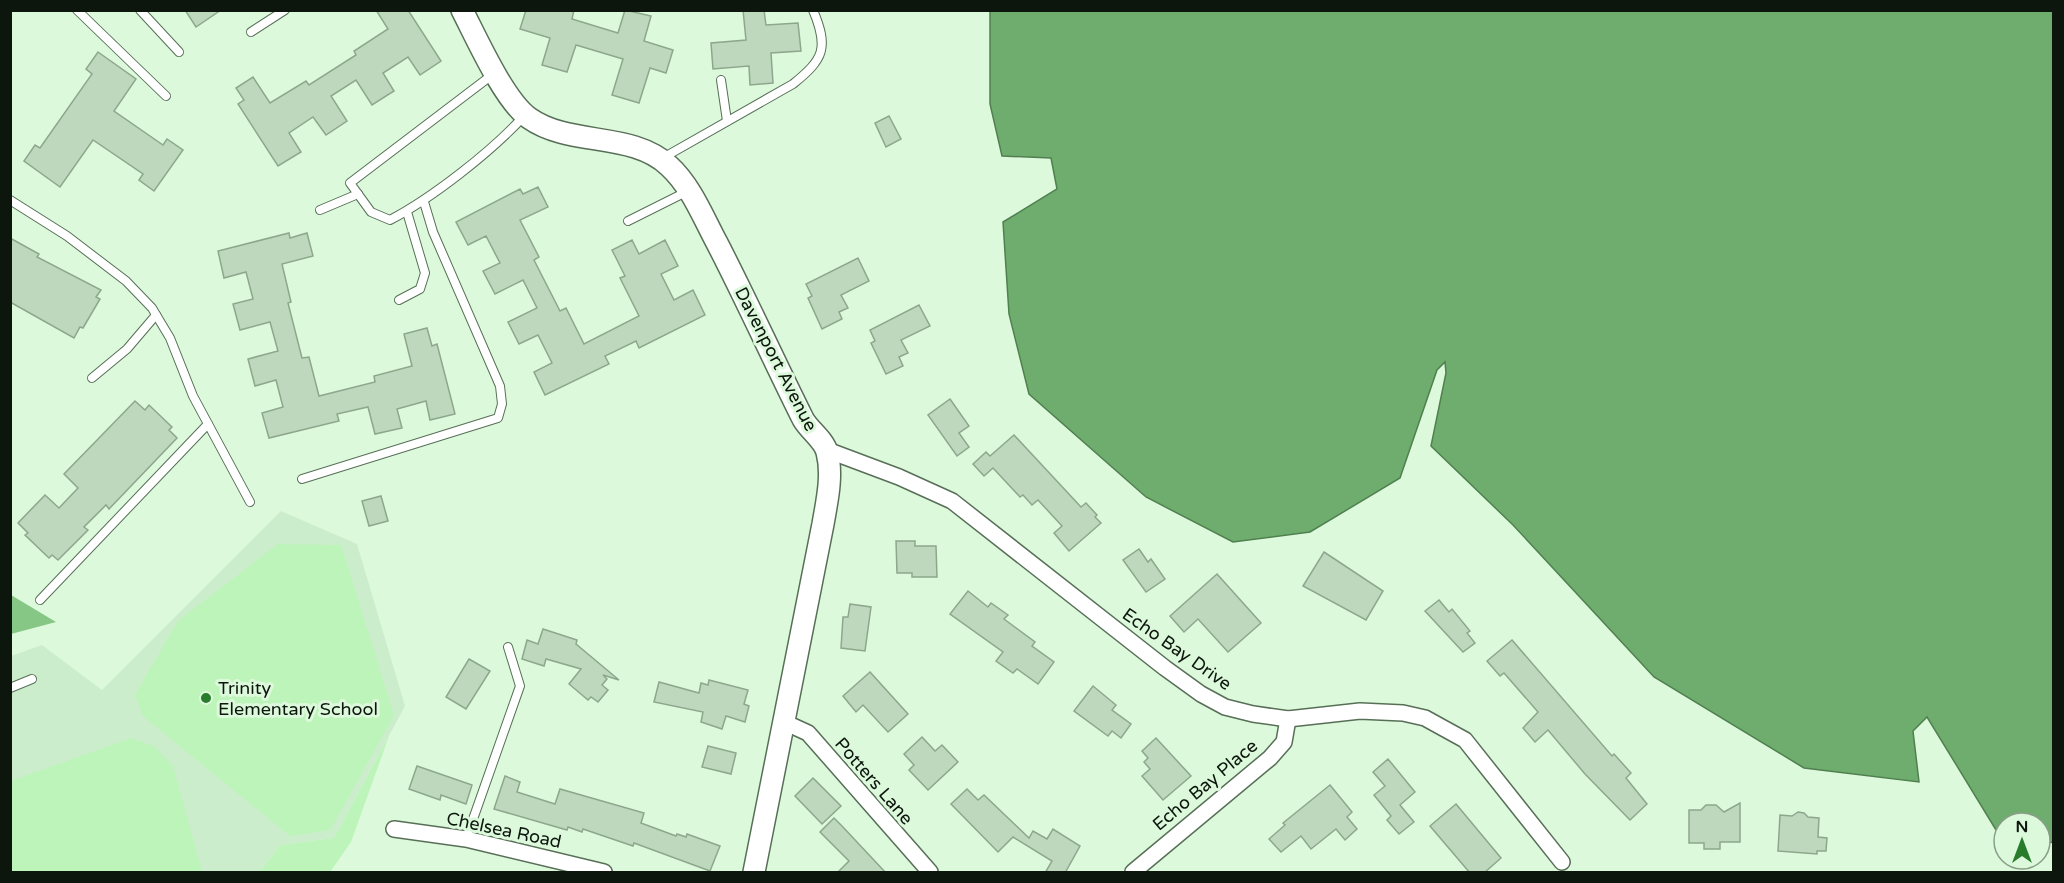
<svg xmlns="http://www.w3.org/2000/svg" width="2064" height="883" viewBox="0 0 2064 883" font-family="'Varela Round',sans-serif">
	<rect width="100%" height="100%" fill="#ddf9dc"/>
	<!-- built -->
	<polygon fill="#ccedcb" points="281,511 357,544 405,706 334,838 281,845 259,872 11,872 11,656 42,645 102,690"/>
	<!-- green -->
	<g fill="#bcf4ba">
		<polygon points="278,544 341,545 394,715 330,830 290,836 143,716 135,695 178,621"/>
		<polygon points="389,736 351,842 330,872 259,872 281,845 334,838"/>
		<polygon points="131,738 155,747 173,766 202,872 11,872 11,781"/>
	</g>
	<!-- forest -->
	<polygon fill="#87c786" points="11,595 56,622 11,634"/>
	<!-- water -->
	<polygon fill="#6ead6d" stroke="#518050" stroke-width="1.5" points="990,11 2053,11 2053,842 2040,844 2040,823 2004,823 2004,843 1927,717 1913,731 1919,782 1804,768 1654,677 1513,525 1431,446 1446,373 1445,362 1437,370 1400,478 1310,532 1233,542 1146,497 1029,394 1009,314 1003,222 1057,189 1051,158 1002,156 990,104"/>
	<!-- building -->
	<g fill="#bdd8bc" stroke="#8da78c" stroke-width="1.5">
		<polygon points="185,10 221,10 196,27"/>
		<polygon points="376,10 408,10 441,61 420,75 408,57 383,73 394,91 372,105 356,80 331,96 347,121 326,135 313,117 289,133 301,152 278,166 238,104 244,100 236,88 253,77 270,103 306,81 309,85 356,55 354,51 388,29"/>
		<polygon points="526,10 574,10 572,19 618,33 625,10 651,16 644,41 673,50 666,73 650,68 639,103 612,95 623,59 576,45 567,72 542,65 550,38 520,29"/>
		<polygon points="743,10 764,10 766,25 798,23 801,51 771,53 773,83 750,85 749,66 713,69 711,43 746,40"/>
		<polygon points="98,52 136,79 114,111 163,145 167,139 183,150 154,191 139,180 143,174 93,140 60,187 24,161 35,145 40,148 92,74 86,69"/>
		<polygon points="889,116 901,139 886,147 875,123"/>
		<polygon points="538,187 548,207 520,220 539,257 534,260 560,311 566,308 584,344 639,316 620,278 625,276 612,250 632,240 639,254 665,240 678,266 661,274 674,300 693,290 705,315 639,348 636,341 605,356 609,364 545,395 534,372 552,363 538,335 519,344 508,322 537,308 523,280 495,294 483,271 500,263 486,236 468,245 456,222 520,189 523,194"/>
		<polygon points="289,233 290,238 307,233 313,256 282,264 291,302 288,303 302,358 309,357 319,396 375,382 374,376 412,366 404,334 427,328 432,346 437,344 455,414 430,420 426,401 397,409 402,428 375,434 368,407 337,414 339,421 269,438 262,413 283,407 276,380 255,386 248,359 278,351 270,322 240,330 233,304 253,299 246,272 224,278 218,251"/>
		<polygon points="10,238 39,254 37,257 101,290 96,297 100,299 83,328 80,327 74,338 10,302"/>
		<polygon points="858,258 869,281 841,295 848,308 839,312 842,319 822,329 808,298 812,296 806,284"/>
		<polygon points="919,305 930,326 901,340 908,353 899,357 903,366 886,374 871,343 875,341 870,330"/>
		<polygon points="950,399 969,426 959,433 969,447 957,456 928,415"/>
		<polygon points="135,401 145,410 149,405 172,427 169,430 177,438 109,509 106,505 84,527 88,530 58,560 52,555 49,558 25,535 28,533 18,523 45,495 59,508 78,488 64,474"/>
		<polygon points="1014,435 1081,507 1086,503 1097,515 1095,517 1101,523 1069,551 1054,533 1062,526 1038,500 1032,505 1023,495 1020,497 993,468 984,476 973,464 986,452 990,456"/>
		<polygon points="381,496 388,521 369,526 362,501"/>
		<polygon points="896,541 915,541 915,546 936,546 937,577 912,577 912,573 897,573"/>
		<polygon points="1139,549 1148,562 1151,559 1165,579 1146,592 1123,560"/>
		<polygon points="1324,552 1383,591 1366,620 1303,586"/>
		<polygon points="1217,574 1261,623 1228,652 1198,619 1184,632 1170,616"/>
		<polygon points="968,591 988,607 991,603 1008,615 1004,619 1035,642 1032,646 1054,662 1038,684 1017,669 1013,673 996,661 1003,652 950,614"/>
		<polygon points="1439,600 1449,612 1452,609 1470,631 1467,633 1475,643 1463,652 1425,611"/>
		<polygon points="850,604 871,607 865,651 841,648 843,617 848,617"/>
		<polygon points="543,629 577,640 576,644 619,680 603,675 607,679 602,685 608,690 598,702 591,697 588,700 569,684 581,669 546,659 544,666 522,659 527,640 538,644"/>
		<polygon points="1512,640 1612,756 1614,754 1631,773 1626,778 1647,804 1630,820 1585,774 1548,730 1535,742 1523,728 1538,712 1504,673 1500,676 1487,661"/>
		<polygon points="469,659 490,671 466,709 446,697"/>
		<polygon points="870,672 908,714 888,732 863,705 856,712 843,696"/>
		<polygon points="709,680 748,690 744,704 749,706 745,722 726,716 722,729 701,722 703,712 654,702 659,682 699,693 701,683 708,685"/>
		<polygon points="1093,686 1116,705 1112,710 1131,724 1121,738 1112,731 1108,736 1074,711"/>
		<polygon points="922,737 935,751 942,745 958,762 928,790 909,770 914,765 904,754"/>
		<polygon points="1156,738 1191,776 1163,800 1142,776 1150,769 1144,762 1148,758 1142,751"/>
		<polygon points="708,746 736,753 731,774 702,767"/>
		<polygon points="1388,759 1415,792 1400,805 1414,822 1399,834 1387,820 1391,816 1374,795 1385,786 1373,772"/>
		<polygon points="417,766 472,785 466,804 441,795 440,800 409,789"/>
		<polygon points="505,776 520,782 517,792 555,804 560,789 644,813 641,823 676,836 677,834 686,837 687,834 720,846 710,871 634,843 633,846 583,829 582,832 568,827 567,830 494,809"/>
		<polygon points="813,778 841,806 822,824 795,796"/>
		<polygon points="1330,785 1352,812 1347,817 1357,829 1345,840 1336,829 1311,849 1301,836 1281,852 1269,839 1285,825 1283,823"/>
		<polygon points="967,789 978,800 984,795 1029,838 1033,831 1047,839 1053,829 1080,846 1065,873 1045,873 1052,861 1013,837 998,852 951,804"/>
		<polygon points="1740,803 1740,842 1720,842 1720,849 1704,849 1704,843 1689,843 1689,810 1701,810 1706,805 1716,805 1724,812"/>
		<polygon points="1456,804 1501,858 1484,873 1470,873 1430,826"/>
		<polygon points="1798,812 1804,813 1808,817 1819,818 1818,837 1827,838 1826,851 1817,851 1817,854 1778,851 1780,815 1792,816"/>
		<polygon points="834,818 842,826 886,873 837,873 849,861 820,832"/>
	</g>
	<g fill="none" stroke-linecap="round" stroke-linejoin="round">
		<defs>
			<g id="lane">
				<polyline points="77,10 166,96"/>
				<polyline points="140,10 179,52"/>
				<polyline points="251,32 285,10"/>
				<path d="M492,75L350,183L371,212L390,220C432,198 491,152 524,116"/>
				<polyline points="721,80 727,121"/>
				<path d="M661,159L793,84C824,59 829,48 813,10"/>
				<polyline points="10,200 67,236 126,281 152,308 170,338 193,396 250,502"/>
				<polyline points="320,210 358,194"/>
				<polyline points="628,221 688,191"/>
				<polyline points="399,300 420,289 425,273 407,212"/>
				<polyline points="92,378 127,349 156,315"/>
				<polyline points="302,479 498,418 502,404 500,386 433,232 424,202"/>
				<polyline points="40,600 208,424"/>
				<polyline points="10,688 32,679"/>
				<polyline points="466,839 520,686 508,647"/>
			</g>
			<g id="street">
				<polyline points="827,450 899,477 952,501 1165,668 1201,694 1225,707 1253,714 1288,719 1360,711 1403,713 1425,718 1465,740 1562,862"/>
				<polyline points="784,722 808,733 930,872"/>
				<polyline points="394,829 466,839 604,872"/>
				<polyline points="1133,872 1270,758 1284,742 1288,719"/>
			</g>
			<path id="secondary" d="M462,10C477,39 504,100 529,118C570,147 632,131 669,166C691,186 703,217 717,243C747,301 774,361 803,419C809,430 824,440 827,452C833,475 827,501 823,524L754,872"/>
		</defs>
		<!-- lane casing -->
		<use href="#lane" stroke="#576f57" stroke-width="10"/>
		<!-- street casing -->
		<use href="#street" stroke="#576f57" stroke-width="18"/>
		<!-- secondary casing -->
		<use href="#secondary" stroke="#576f57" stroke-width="24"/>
		<!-- lane -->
		<use href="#lane" stroke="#fff" stroke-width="8"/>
		<!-- street -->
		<use href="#street" stroke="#fff" stroke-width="15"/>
		<!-- secondary -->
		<use href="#secondary" stroke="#fff" stroke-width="21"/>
	</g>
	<!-- markers -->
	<circle fill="#277d2b" stroke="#ddf9dc" stroke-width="2" cx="206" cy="698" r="6"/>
	<g text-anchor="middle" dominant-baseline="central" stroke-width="6" stroke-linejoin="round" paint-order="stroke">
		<!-- street labels -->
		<g font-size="18" fill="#0d160d" stroke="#ddf9dc">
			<text transform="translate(776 359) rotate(63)">Davenport Avenue</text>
			<text transform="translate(1177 649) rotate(35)">Echo Bay Drive</text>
			<text transform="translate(874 781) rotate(49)">Potters Lane</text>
			<text transform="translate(1205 785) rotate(-40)">Echo Bay Place</text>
			<text transform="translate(504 830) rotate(12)">Chelsea Road</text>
		</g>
		<!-- poi labels -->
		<g font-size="18" fill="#0d160d" stroke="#ddf9dc" text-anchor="start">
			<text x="218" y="688">Trinity<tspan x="218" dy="21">Elementary School</tspan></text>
		</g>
	</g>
	<!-- border -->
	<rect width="2064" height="883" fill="none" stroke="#0d160d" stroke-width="24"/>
	<!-- north arrow -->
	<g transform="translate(2022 841)"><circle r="28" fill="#ddf9dc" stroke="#8a9e89" stroke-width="1.5"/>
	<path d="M0-4.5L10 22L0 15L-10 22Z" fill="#277d2b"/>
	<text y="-9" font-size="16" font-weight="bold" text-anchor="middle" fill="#0d160d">N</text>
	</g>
</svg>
